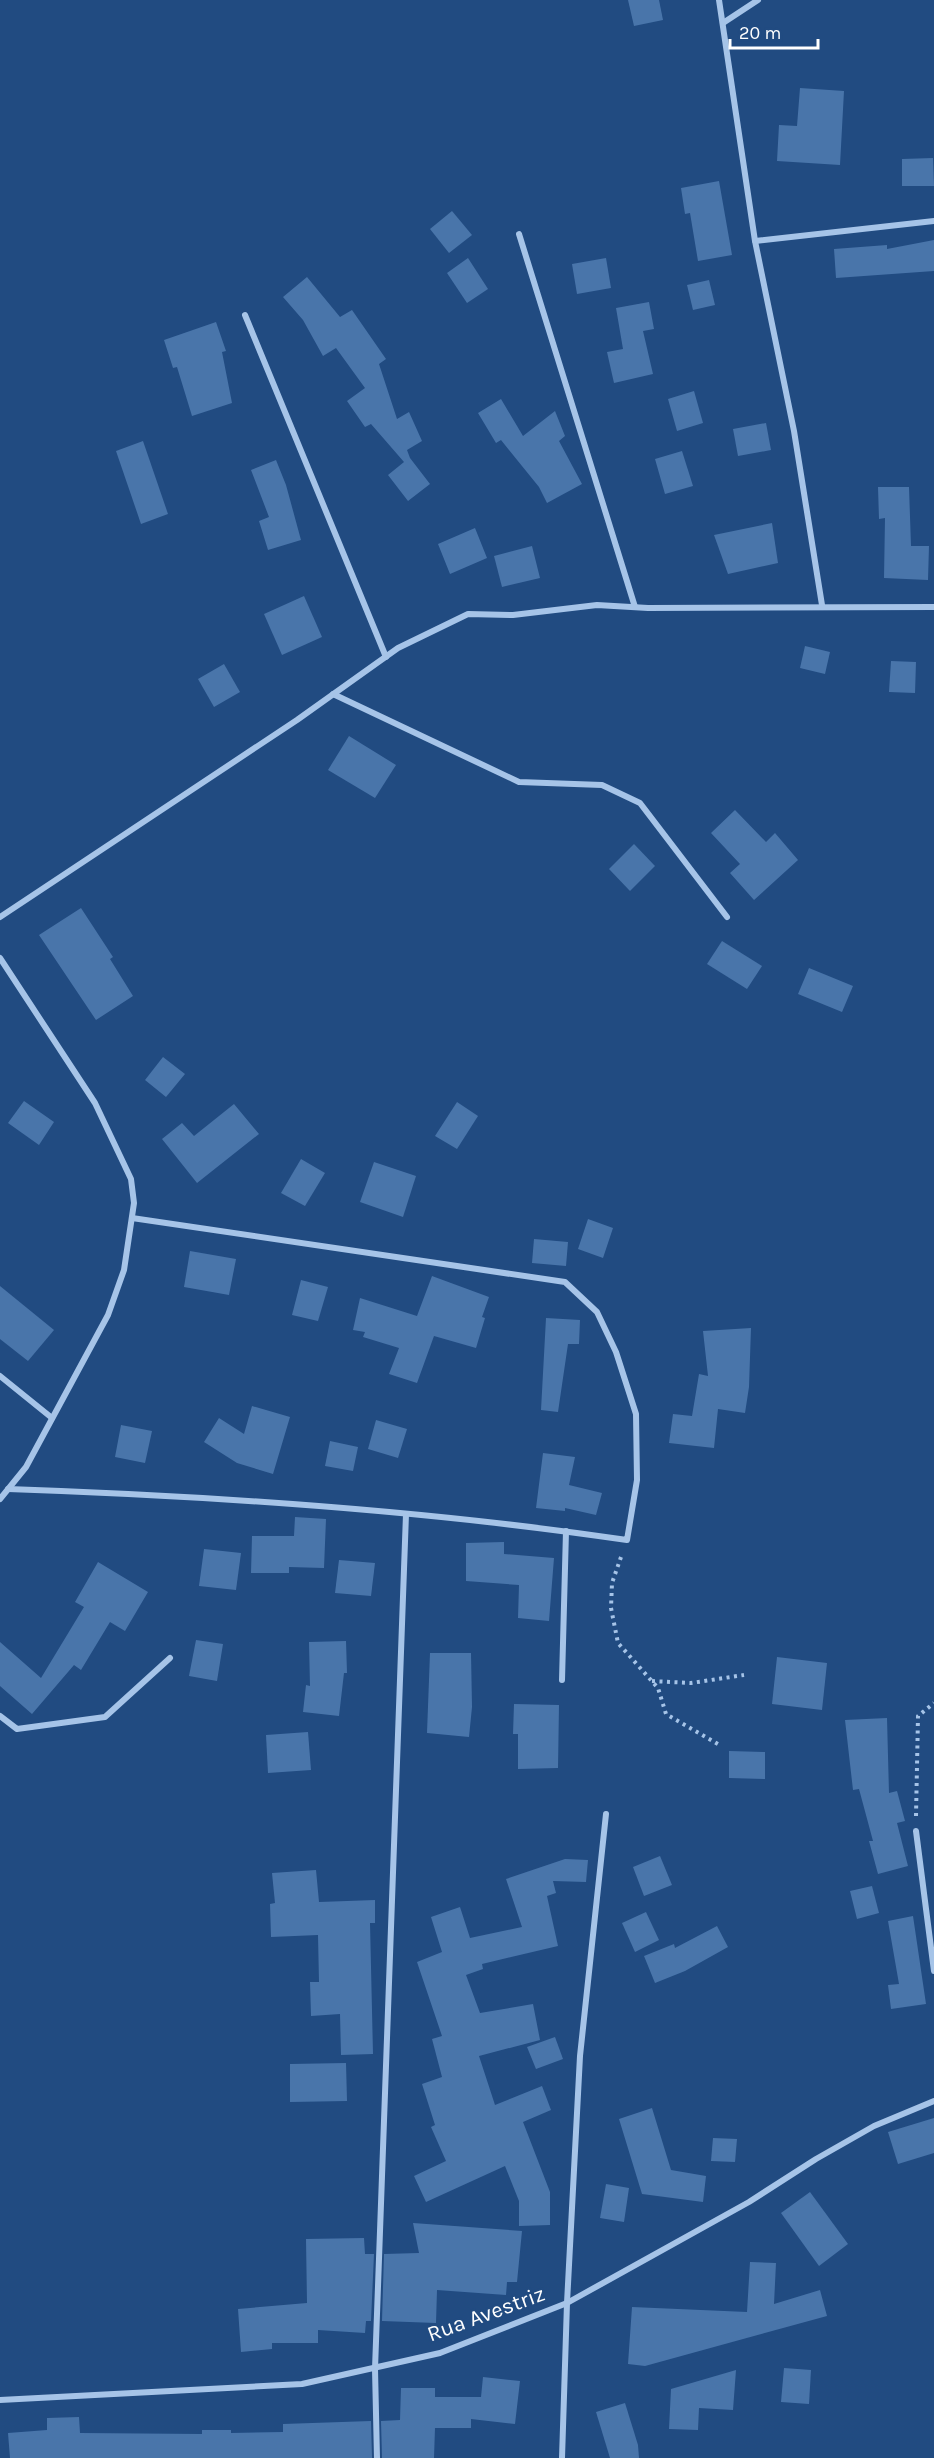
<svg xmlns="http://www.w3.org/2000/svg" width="934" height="2458" viewBox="0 0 934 2458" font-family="Karla,sans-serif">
	<rect width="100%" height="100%" fill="#214b81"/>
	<!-- building -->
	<g fill="#4975aa">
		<polygon points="628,0 659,0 663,20 634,26"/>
		<polygon points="800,88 844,91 840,165 777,161 779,125 797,126"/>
		<polygon points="933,158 934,186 902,186 902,159"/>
		<polygon points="719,181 732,255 698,261 690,213 685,214 681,188"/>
		<polygon points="452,211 472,235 449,253 430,229"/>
		<polygon points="934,240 934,271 836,278 834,249 887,245 887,249"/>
		<polygon points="468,258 488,289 467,303 447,273"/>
		<polygon points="606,258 611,288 577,294 572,264"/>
		<polygon points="307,277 340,317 352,310 386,359 379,364 397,419 409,412 422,441 407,450 410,458 430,484 408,501 388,475 404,462 371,424 365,427 347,401 365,388 336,348 323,356 303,320 283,297"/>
		<polygon points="709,280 715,305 693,310 687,285"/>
		<polygon points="649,302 654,329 643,331 653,374 614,383 607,352 623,349 616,308"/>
		<polygon points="216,322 226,351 222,352 232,403 192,416 177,367 173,368 164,340"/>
		<polygon points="694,391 703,423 677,431 668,399"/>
		<polygon points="501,399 523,436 555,411 565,436 559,441 582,484 547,503 539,487 501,440 496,443 478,413"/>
		<polygon points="766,423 771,450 738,456 733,429"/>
		<polygon points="143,441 168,514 141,524 116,451"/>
		<polygon points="682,451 693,486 665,494 655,459"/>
		<polygon points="276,460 286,485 301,540 268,550 259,521 269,517 251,470"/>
		<polygon points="878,487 909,487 911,546 929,546 928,580 884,578 885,518 879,519"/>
		<polygon points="772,523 778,563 728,574 714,535"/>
		<polygon points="475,528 487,558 450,574 438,544"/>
		<polygon points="532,546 540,578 502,587 494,556"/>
		<polygon points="304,596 322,637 282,655 264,614"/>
		<polygon points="805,646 830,652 825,674 800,668"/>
		<polygon points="891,661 916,662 915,693 889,692"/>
		<polygon points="224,664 240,692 214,707 198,679"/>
		<polygon points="349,736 396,765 375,798 328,770"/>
		<polygon points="735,810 766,842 775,833 798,860 754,900 730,873 740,864 711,833"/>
		<polygon points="634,844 655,866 630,891 609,869"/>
		<polygon points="81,908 113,957 110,959 133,996 96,1020 39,935"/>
		<polygon points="722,941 762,966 747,989 707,964"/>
		<polygon points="809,968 853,986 842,1012 798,994"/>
		<polygon points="163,1057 185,1074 166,1097 145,1080"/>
		<polygon points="24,1101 54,1122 39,1145 8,1123"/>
		<polygon points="457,1102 478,1116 457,1149 435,1136"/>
		<polygon points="234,1104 259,1134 197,1183 162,1139 182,1123 194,1136"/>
		<polygon points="301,1159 325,1173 305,1206 281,1193"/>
		<polygon points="374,1162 416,1176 403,1217 360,1202"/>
		<polygon points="588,1219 613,1228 603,1258 578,1249"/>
		<polygon points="534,1239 568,1242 566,1266 532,1263"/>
		<polygon points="190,1251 236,1259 229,1295 184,1287"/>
		<polygon points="432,1276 489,1297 482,1317 485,1318 476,1348 434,1336 417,1383 389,1374 399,1348 363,1337 365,1332 353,1330 360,1298 417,1316"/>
		<polygon points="301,1280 328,1287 318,1321 292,1315"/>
		<polygon points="0,1286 54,1330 28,1361 0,1339"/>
		<polygon points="546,1318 580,1320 579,1344 568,1344 558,1412 541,1410"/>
		<polygon points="751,1328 749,1387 745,1413 718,1409 714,1448 669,1443 673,1414 692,1416 699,1374 708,1376 703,1331"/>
		<polygon points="252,1406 290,1417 273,1474 237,1463 204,1442 219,1418 244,1434"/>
		<polygon points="376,1420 407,1429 398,1458 368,1449"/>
		<polygon points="121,1425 152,1431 145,1463 115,1457"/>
		<polygon points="330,1441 358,1447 353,1471 325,1466"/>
		<polygon points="543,1453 575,1457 569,1485 602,1493 596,1515 565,1508 565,1511 536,1508"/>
		<polygon points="295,1517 326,1519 324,1568 289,1567 289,1573 251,1573 252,1536 294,1536"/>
		<polygon points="504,1542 504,1554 554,1558 549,1621 518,1618 519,1585 466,1581 466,1543"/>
		<polygon points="204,1549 241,1553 236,1590 199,1586"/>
		<polygon points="339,1560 375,1563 371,1596 335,1593"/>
		<polygon points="98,1562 148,1592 125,1631 110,1622 81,1670 74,1665 32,1714 0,1686 0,1642 41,1678 84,1607 75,1602"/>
		<polygon points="196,1640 223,1644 217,1681 189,1676"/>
		<polygon points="346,1641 347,1673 344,1673 339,1716 303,1712 306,1685 310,1686 309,1642"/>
		<polygon points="430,1653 471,1653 472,1707 469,1737 427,1733"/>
		<polygon points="777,1657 827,1663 822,1710 772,1704"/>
		<polygon points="514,1704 559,1705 558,1768 518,1769 518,1734 513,1734"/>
		<polygon points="887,1718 889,1793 897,1791 905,1821 897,1823 908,1866 878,1874 869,1841 873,1841 859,1789 853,1790 845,1720"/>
		<polygon points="308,1732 311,1770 268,1773 266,1735"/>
		<polygon points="729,1751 765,1752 765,1779 729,1778"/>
		<polygon points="660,1856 672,1885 644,1896 633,1867"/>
		<polygon points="565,1859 588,1860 586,1882 553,1881 556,1893 547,1896 558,1946 482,1964 483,1969 466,1975 480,2013 533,2004 540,2040 479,2056 495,2105 542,2086 551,2110 523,2122 550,2192 550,2225 519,2226 519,2201 505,2166 426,2202 414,2176 446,2161 431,2127 435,2125 422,2084 442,2077 432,2039 442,2036 417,1962 442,1952 431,1917 460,1907 470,1938 522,1927 506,1879"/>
		<polygon points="316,1870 319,1902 375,1900 375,1923 370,1923 373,2054 341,2055 340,2014 311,2016 310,1982 319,1982 318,1935 271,1937 270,1904 275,1903 272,1873"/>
		<polygon points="872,1886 879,1913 857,1919 850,1891"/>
		<polygon points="646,1912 659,1940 635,1952 622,1923"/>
		<polygon points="913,1916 926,2004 891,2009 888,1985 899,1984 888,1921"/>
		<polygon points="717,1926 728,1947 685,1971 655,1983 644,1956 674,1944 675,1948"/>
		<polygon points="555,2037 563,2059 536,2069 527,2047"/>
		<polygon points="346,2063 347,2101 290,2102 290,2064"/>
		<polygon points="652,2108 671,2170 706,2176 703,2202 642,2194 619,2119"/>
		<polygon points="934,2118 934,2153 898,2164 888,2132"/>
		<polygon points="713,2138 737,2139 735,2162 711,2161"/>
		<polygon points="606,2184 629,2188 624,2222 600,2218"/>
		<polygon points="810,2192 848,2244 819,2266 781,2213"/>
		<polygon points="413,2223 522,2231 517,2282 507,2282 506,2295 437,2290 436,2323 382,2321 384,2254 419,2253"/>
		<polygon points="364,2238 365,2254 374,2254 371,2321 366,2321 365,2333 318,2330 318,2343 272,2343 272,2349 241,2352 238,2309 307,2303 306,2239"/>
		<polygon points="750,2262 776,2263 774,2304 820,2290 827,2316 645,2366 628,2364 632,2307 747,2312"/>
		<polygon points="784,2368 811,2370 809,2404 781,2402"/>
		<polygon points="736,2370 733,2410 699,2408 698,2430 669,2429 671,2389"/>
		<polygon points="483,2377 520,2381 515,2424 471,2419 471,2428 435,2428 434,2458 382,2458 381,2421 400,2420 401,2388 435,2388 435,2397 481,2397"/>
		<polygon points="625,2403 638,2445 639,2458 610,2458 596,2412"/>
		<polygon points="79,2417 80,2433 202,2434 202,2430 231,2430 231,2433 283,2432 283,2424 371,2421 372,2458 10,2458 8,2433 47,2430 47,2418"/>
	</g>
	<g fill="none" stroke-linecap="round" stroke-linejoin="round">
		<!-- path -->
		<g stroke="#a6c4e8" stroke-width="4" stroke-dasharray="3 4.5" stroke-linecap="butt">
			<polyline points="621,1557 612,1583 611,1608 618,1643 658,1688 666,1714 718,1744"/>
			<polyline points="652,1681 691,1683 744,1675"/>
			<polyline points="916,1816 918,1716 934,1703"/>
		</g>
		<!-- minor -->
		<g stroke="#a6c4e8" stroke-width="6">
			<polyline points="719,0 755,241 794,431 822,605"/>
			<polyline points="723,23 758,0"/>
			<polyline points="519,234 635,607"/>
			<polyline points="755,241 934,221"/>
			<polyline points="245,315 386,657"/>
			<polyline points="333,694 519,782 602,785 640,803 727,917"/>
			<polyline points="0,917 297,720 398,648 468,614 513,615 597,605 648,608 934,607"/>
			<polyline points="0,958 95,1103 131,1179 134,1203 124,1270 108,1315 26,1467 0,1499"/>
			<polyline points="0,1376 52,1418"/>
			<path d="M8,1489C215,1496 423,1510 627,1540L637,1480L636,1414L616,1352L597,1312L565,1282L132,1218"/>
			<polyline points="562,1680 566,1531"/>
			<polyline points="0,1716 17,1729 105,1717 170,1658"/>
			<polyline points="916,1831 934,1971"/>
			<polyline points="0,2400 302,2384 440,2353 567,2303 749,2202 816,2159 874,2126 934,2101"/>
			<polyline points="377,2458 375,2369 406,1514"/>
			<polyline points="562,2458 567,2303 580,2056 606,1814"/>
		</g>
	</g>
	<g text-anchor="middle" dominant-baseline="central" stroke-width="4.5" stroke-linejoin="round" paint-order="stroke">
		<!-- street labels -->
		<g font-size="22" fill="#fff" stroke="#214b81">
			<text transform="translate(486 2314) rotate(-20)">Rua Avestriz</text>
		</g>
	</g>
	<!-- scale -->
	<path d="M730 39v9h88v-9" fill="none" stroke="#ffffff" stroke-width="3"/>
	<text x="739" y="39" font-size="18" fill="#ffffff" stroke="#214b81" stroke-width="4.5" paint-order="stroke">20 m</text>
</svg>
